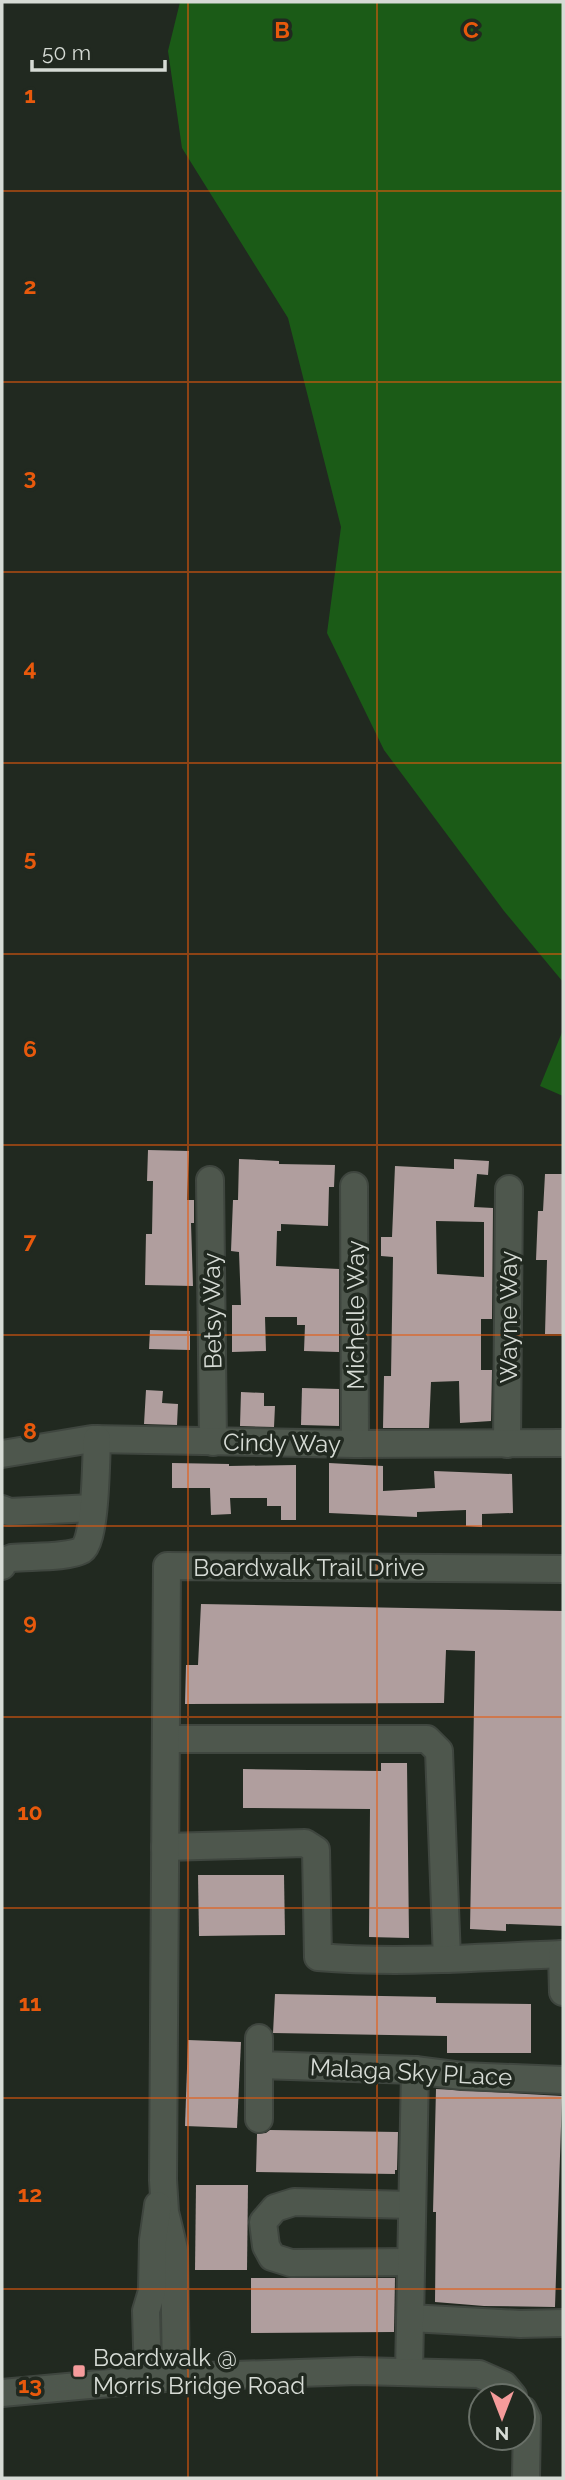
<svg xmlns="http://www.w3.org/2000/svg" width="565" height="2480" viewBox="0 0 565 2480" font-family="Raleway,sans-serif">
	<rect width="100%" height="100%" fill="#212920"/>
	<!-- forest -->
	<g fill="#1b5b17">
		<polygon points="180,2 563,2 563,982 504,911 384,750 327,633 341,527 288,318 182,148 168,51"/>
		<polygon points="563,1030 563,1096 540,1086"/>
	</g>
	<!-- building -->
	<g fill="#b09e9e" fill-rule="evenodd">
		<polygon points="148,1150 189,1151 187,1200 194,1200 194,1223 191,1223 193,1286 145,1285 146,1234 152,1234 153,1181 147,1181"/>
		<polygon points="239,1159 279,1161 279,1164 335,1165 334,1187 329,1187 328,1226 281,1224 281,1231 277,1231 276,1266 339,1269 339,1352 304,1351 305,1325 297,1325 297,1317 265,1317 266,1351 232,1352 232,1305 241,1305 239,1252 231,1251 233,1200 238,1200"/>
		<path d="M454,1159L489,1161L488,1175L477,1174L474,1207L493,1208L492,1319H481V1370H492L491,1421L460,1423L459,1381L431,1382L429,1428H383L384,1376H391L393,1257L381,1256V1237H392L395,1166L454,1169ZM436,1221L484,1222V1277L437,1274Z"/>
		<polygon points="545,1174 563,1174 563,1334 545,1334 547,1260 536,1260 538,1211 543,1211"/>
		<polygon points="150,1330 190,1331 190,1350 149,1349"/>
		<polygon points="302,1388 339,1389 339,1426 301,1425"/>
		<polygon points="146,1390 163,1391 162,1403 178,1404 177,1425 144,1424"/>
		<polygon points="241,1392 264,1393 264,1406 275,1406 274,1427 240,1426"/>
		<polygon points="172,1463 229,1464 229,1466 296,1465 296,1520 281,1520 281,1506 267,1506 267,1498 230,1498 231,1514 211,1515 210,1488 172,1488"/>
		<polygon points="329,1463 383,1466 383,1491 435,1488 434,1471 512,1474 513,1513 482,1514 482,1527 466,1526 466,1510 417,1512 417,1517 329,1513"/>
		<polygon points="201,1604 563,1611 563,1926 506,1924 506,1931 470,1929 475,1651 446,1650 444,1703 185,1704 186,1665 198,1665"/>
		<polygon points="381,1763 407,1763 409,1938 369,1937 370,1809 243,1808 243,1769 381,1771"/>
		<polygon points="198,1875 284,1875 285,1935 199,1936"/>
		<polygon points="275,1994 436,1997 436,2003 531,2004 531,2053 447,2053 447,2036 273,2033"/>
		<polygon points="188,2040 241,2042 237,2128 185,2126"/>
		<polygon points="436,2089 562,2096 555,2307 484,2306 435,2302 436,2212 433,2212"/>
		<polygon points="270,2130 398,2132 397,2170 395,2170 395,2174 256,2172 257,2134 266,2133"/>
		<polygon points="196,2185 248,2185 247,2270 195,2270"/>
		<polygon points="251,2278 395,2278 394,2332 251,2333"/>
	</g>
	<g fill="none" stroke-linecap="round" stroke-linejoin="round">
		<defs>
			<g id="minor">
				<polyline points="210,1180 213,1442"/>
				<polyline points="354,1186 355,1444"/>
				<polyline points="507,1444 509,1189"/>
				<polyline points="2,1454 92,1439 355,1444 563,1443"/>
				<polyline points="2,1509 9,1512 93,1508"/>
				<path d="M2,1566L4,1561L12,1558C29,1556 68,1558 82,1550C96,1541 96,1459 97,1439"/>
				<polyline points="166,1739 427,1739 439,1751 447,1959"/>
				<path d="M165,1847L305,1843L316,1850L318,1957C399,1964 482,1957 563,1954"/>
				<polyline points="562,1954 563,1992"/>
				<polyline points="259,2065 415,2070 462,2076 563,2080"/>
				<polyline points="259,2119 259,2038"/>
				<polyline points="411,2262 291,2263 272,2257 266,2246 263,2222 275,2208 294,2202 412,2205"/>
				<polyline points="410,2318 520,2324 563,2323"/>
				<polyline points="409,2372 415,2070"/>
				<polyline points="176,2377 174,2249 165,2212 163,2180 167,1566 563,1569"/>
				<polyline points="148,2379 146,2311 152,2291 153,2240 158,2205"/>
				<polyline points="2,2393 176,2377 358,2371 479,2374 504,2385 513,2396"/>
				<polyline points="523,2410 527,2418 526,2478"/>
			</g>
		</defs>
		<!-- minor casing -->
		<use href="#minor" stroke="#3f463f" stroke-width="30"/>
		<!-- minor -->
		<use href="#minor" stroke="#4e574d" stroke-width="26"/>
	</g>
	<!-- grid -->
	<path fill="none" stroke="#e8590c" stroke-width="2" stroke-opacity="0.55" d="M188,2V2478M377,2V2478M2,191H563M2,382H563M2,572H563M2,763H563M2,954H563M2,1145H563M2,1335H563M2,1526H563M2,1717H563M2,1908H563M2,2098H563M2,2289H563"/>
	<!-- markers -->
	<rect fill="#f59b9b" stroke="#212920" stroke-width="2.5" x="72" y="2364" width="14" height="14" rx="3.5"/>
	<g text-anchor="middle" dominant-baseline="central" stroke-width="7" stroke-linejoin="round" paint-order="stroke">
		<!-- street labels -->
		<g font-size="24" fill="#d6dbd5" stroke="#212920">
			<text transform="translate(212 1311) rotate(-91)">Betsy Way</text>
			<text transform="translate(355 1315) rotate(-90)">Michelle Way</text>
			<text transform="translate(508 1317) rotate(-90)">Wayne Way</text>
			<text transform="translate(282 1443) rotate(1)">Cindy Way</text>
			<text x="309" y="1567">Boardwalk Trail Drive</text>
			<text transform="translate(411 2072) rotate(3)">Malaga Sky PLace</text>
		</g>
		<!-- poi labels -->
		<g font-size="24" fill="#d6dbd5" stroke="#212920" text-anchor="start">
			<text x="93" y="2357">Boardwalk @<tspan x="93" dy="28">Morris Bridge Road</tspan></text>
		</g>
	</g>
	<g font-size="23" text-anchor="middle" font-weight="bold" fill="#e8590c" stroke="#212920" stroke-width="7" stroke-linejoin="round" paint-order="stroke">
		<text x="282" y="38">B</text>
		<text x="471" y="38">C</text>
		<text x="30" y="103">1</text>
		<text x="30" y="294">2</text>
		<text x="30" y="485">3</text>
		<text x="30" y="676">4</text>
		<text x="30" y="866">5</text>
		<text x="30" y="1057">6</text>
		<text x="30" y="1248">7</text>
		<text x="30" y="1439">8</text>
		<text x="30" y="1630">9</text>
		<text x="30" y="1820">10</text>
		<text x="30" y="2011">11</text>
		<text x="30" y="2202">12</text>
		<text x="30" y="2393">13</text>
	</g>
	<!-- border -->
	<rect width="565" height="2480" fill="none" stroke="#d6dbd5" stroke-width="7"/>
	<!-- north arrow -->
	<g transform="translate(502 2417) rotate(180)"><circle r="33" fill="#212920" stroke="#697068" stroke-width="2"/>
	<path d="M0-5L12 26L0 18L-12 26Z" fill="#f59b9b"/>
	<text y="-10" font-size="19" font-weight="bold" text-anchor="middle" fill="#d6dbd5">N</text>
	</g>
	<!-- scale -->
	<path d="M32 60v10h133v-10" fill="none" stroke="#d6dbd5" stroke-width="3.5"/>
	<text x="42" y="60" font-size="21" fill="#d6dbd5" stroke="#212920" stroke-width="5" paint-order="stroke">50 m</text>
</svg>
